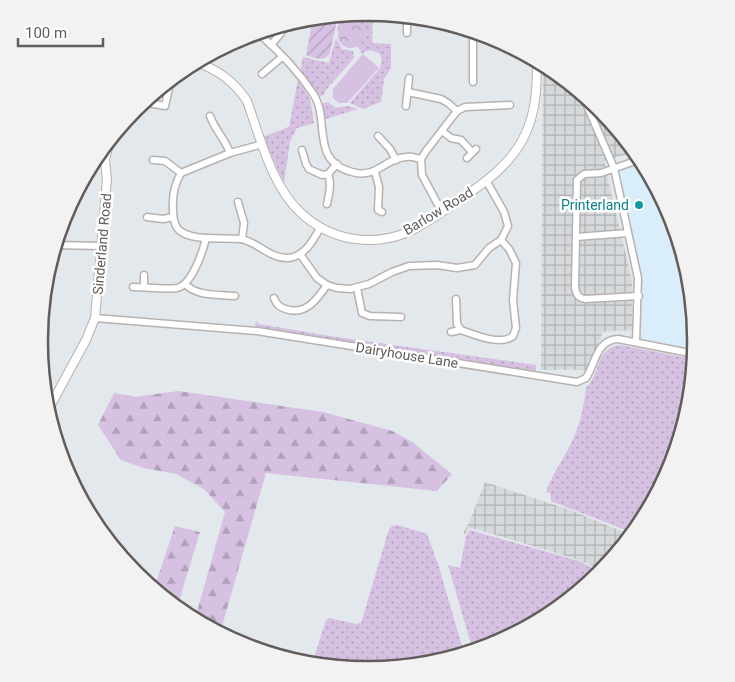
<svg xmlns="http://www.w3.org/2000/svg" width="735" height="682" viewBox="0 0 735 682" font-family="Roboto,sans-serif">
	<defs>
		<pattern id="industrial-grid" width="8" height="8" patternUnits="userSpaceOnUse" patternTransform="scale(1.25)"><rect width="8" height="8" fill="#d5d9db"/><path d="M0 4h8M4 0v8" fill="none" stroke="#b0b3b5"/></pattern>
		<pattern id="grass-dots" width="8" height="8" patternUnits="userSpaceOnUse" patternTransform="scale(1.25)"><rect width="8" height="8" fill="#d6c1e2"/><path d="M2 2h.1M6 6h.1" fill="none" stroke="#b1a0ba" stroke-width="1.8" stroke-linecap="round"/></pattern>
		<pattern id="forest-firs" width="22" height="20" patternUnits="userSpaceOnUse" patternTransform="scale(1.25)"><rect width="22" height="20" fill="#d6c1e2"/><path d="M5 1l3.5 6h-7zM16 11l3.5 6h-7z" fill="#b1a0ba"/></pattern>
		<pattern id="park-crowns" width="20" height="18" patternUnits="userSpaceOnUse" patternTransform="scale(1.25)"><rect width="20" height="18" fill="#d6c1e2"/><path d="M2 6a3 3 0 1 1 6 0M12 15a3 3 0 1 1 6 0" fill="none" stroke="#b1a0ba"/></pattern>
		<pattern id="garden-furrows" width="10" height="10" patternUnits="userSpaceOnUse" patternTransform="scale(1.25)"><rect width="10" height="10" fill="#d6c1e2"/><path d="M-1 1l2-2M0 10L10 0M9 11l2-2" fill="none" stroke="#b1a0ba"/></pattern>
	</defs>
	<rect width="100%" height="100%" fill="#e3e8ec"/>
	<!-- commercial -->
	<polygon fill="#daedfb" points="642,161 671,216 690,277 696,341 695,349 644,339 642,335 642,287 618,173 634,163"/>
	<!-- industrial -->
	<g fill="url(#industrial-grid)">
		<polygon points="543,64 550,68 600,109 635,152 604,161 632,281 632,330 603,332 587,370 541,370"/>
		<polygon points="485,482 573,511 631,535 602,570 579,560 486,532 470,528 465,534 463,533 469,523"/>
	</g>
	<!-- grass -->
	<g fill="url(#grass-dots)">
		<path d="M368,13H373L372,43L391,44V68L384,79L381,102L363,109L350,103L380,68L382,61L380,54C373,50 369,49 362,54L358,46L353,23C346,22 342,25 339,32L337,31L341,15Z"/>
		<polygon points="336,38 342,49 353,51 354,58 326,90 324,95 321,96 317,94 300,73 303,57 329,63"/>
		<polygon points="298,80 310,99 314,123 297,128 290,141 284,183 263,137 289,127"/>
		<polygon points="328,102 336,108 349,106 358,109 323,120 323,103"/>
		<polygon points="256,321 259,324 336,337 536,365 536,373 255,327"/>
		<path d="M619,345L694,359L690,405L671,467L640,524L633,533L551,501L550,493L546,492C553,472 566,456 574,437C581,421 584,404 586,388C602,372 594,350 619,345Z"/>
		<polygon points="398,525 427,534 439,567 464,653 431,663 368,669 312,664 326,620 329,618 356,624 361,623 389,529 392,526"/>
		<path d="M470,530L579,561L601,572C565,607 520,636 473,651L448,565L460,568L466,536Z"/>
	</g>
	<!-- forest -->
	<g fill="url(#forest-firs)">
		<polygon points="178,391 323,412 392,431 412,442 452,474 437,491 266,473 220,633 195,619 225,512 205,490 176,474 144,468 121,460 98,425 114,393 135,397"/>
		<polygon points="175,526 200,532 177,608 154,589"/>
	</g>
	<!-- park -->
	<circle fill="url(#park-crowns)" cx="351" cy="35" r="13"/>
	<!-- garden -->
	<path fill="url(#garden-furrows)" d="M338,15L330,53C324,63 315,58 306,55L313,18Z"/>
	<!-- pitch -->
	<polygon fill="#d6c1e2" points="363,54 379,68 347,103 339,103 333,98 333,89"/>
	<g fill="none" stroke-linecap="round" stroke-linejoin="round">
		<defs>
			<g id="minor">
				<polyline points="407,16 407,33"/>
				<path d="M258,33C278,50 299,72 314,95C330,121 310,161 352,172C377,179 385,158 406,157C411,156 416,158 421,159"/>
				<polyline points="271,45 281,33 285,24"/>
				<polyline points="554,71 558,79 564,79"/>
				<polyline points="262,74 282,57"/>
				<polyline points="473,82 473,31"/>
				<polyline points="408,92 441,99 448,103 457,111"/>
				<polyline points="582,94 614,168 638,278 636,342"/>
				<polyline points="143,102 165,106 171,79"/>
				<polyline points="406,106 409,78"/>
				<path d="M210,116C215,130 225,139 230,153"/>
				<polyline points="442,131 451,138 461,140 472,152"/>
				<polyline points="378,136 390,149 396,160"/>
				<path d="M263,144L230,153L181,173C174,185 172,196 173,210C173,216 174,224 178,229C189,242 225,237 241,239C258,242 270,259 288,258C304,257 313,241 320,228"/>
				<polyline points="302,150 306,164 309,169 322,175 328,174 337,164"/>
				<polyline points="467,158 476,149"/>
				<polyline points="94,160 105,160"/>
				<polyline points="153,160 165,161 181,173"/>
				<polyline points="375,172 379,187 378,210 382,212"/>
				<polyline points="238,202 244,223 242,239"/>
				<path d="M327,204C329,194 332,183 328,174"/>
				<polyline points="442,212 422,175 421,159 426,151 457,111 465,107 510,105"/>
				<polyline points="147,217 163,219 173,217"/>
				<polyline points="576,237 628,233"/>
				<polyline points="55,245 101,246"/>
				<polyline points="300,254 317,278 327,285 337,288 350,289 369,284 392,272 409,266 437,265 457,268 475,265 489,248 501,240 508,226 504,212 487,182"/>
				<path d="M185,284C198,297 218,294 235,296"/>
				<path d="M133,287C146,287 165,290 177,288C192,285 203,251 206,238"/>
				<polyline points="144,287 144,275"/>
				<polyline points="357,288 362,313 370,316 401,317"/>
				<path d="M639,296L585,299C578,298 577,295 575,288L577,180L584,174L601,173L641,159"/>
				<path d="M274,298C277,306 281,308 289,310C307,314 318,298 327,285"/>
				<path d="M456,299L457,324L461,330C475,335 501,346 513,336L516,328L513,300L516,263L509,249L501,240"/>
				<path d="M95,318L257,331L577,382L586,378C596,363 596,340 618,339L695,354"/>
				<polyline points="451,332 461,330"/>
			</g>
			<g id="tertiary">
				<path d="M196,62C218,70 234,81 247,101C260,137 272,187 301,213C330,240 370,247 406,233C425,225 442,212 458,201C484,183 511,165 525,135C536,112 537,87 537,61"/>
				<polyline points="47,412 86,340 95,318 107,179 105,160 110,140"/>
			</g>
		</defs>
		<!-- minor casing -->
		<use href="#minor" stroke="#b7b2b0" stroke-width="9"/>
		<!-- tertiary casing -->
		<use href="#tertiary" stroke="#b7b2b0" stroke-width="10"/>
		<!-- minor -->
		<use href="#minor" stroke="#fff" stroke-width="6"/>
		<!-- tertiary -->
		<use href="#tertiary" stroke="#fff" stroke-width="8"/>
	</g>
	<!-- markers -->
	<circle fill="#0f9aa8" stroke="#fff" stroke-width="2" cx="639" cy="205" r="5"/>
	<g text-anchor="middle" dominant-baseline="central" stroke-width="5" stroke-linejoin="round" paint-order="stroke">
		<!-- culture labels -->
		<g font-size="14" fill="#0d838f" stroke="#fff" text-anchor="end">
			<text x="629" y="205">Printerland</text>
		</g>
		<!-- street labels -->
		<g font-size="14" fill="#625c5b" stroke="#fff">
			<text transform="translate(438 211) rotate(-31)">Barlow Road</text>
			<text transform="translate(102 244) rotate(-85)">Sinderland Road</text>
			<text transform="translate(407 355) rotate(9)">Dairyhouse Lane</text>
		</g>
	</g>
	<!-- crop -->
	<path d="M0 0H735V682H0ZM367 21H368A319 319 0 0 1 687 340V342A319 319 0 0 1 368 661H367A319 319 0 0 1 48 342V340A319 319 0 0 1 367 21Z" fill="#f2f2f2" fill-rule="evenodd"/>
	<path fill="none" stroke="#625c5b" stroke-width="2.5" d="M367 21H368A319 319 0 0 1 687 340V342A319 319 0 0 1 368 661H367A319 319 0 0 1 48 342V340A319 319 0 0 1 367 21Z"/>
	<!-- scale -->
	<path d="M18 38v8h85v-8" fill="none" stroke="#625c5b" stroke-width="2.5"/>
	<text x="25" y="38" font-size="15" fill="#625c5b" stroke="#ffffff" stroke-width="4" paint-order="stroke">100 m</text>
</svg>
